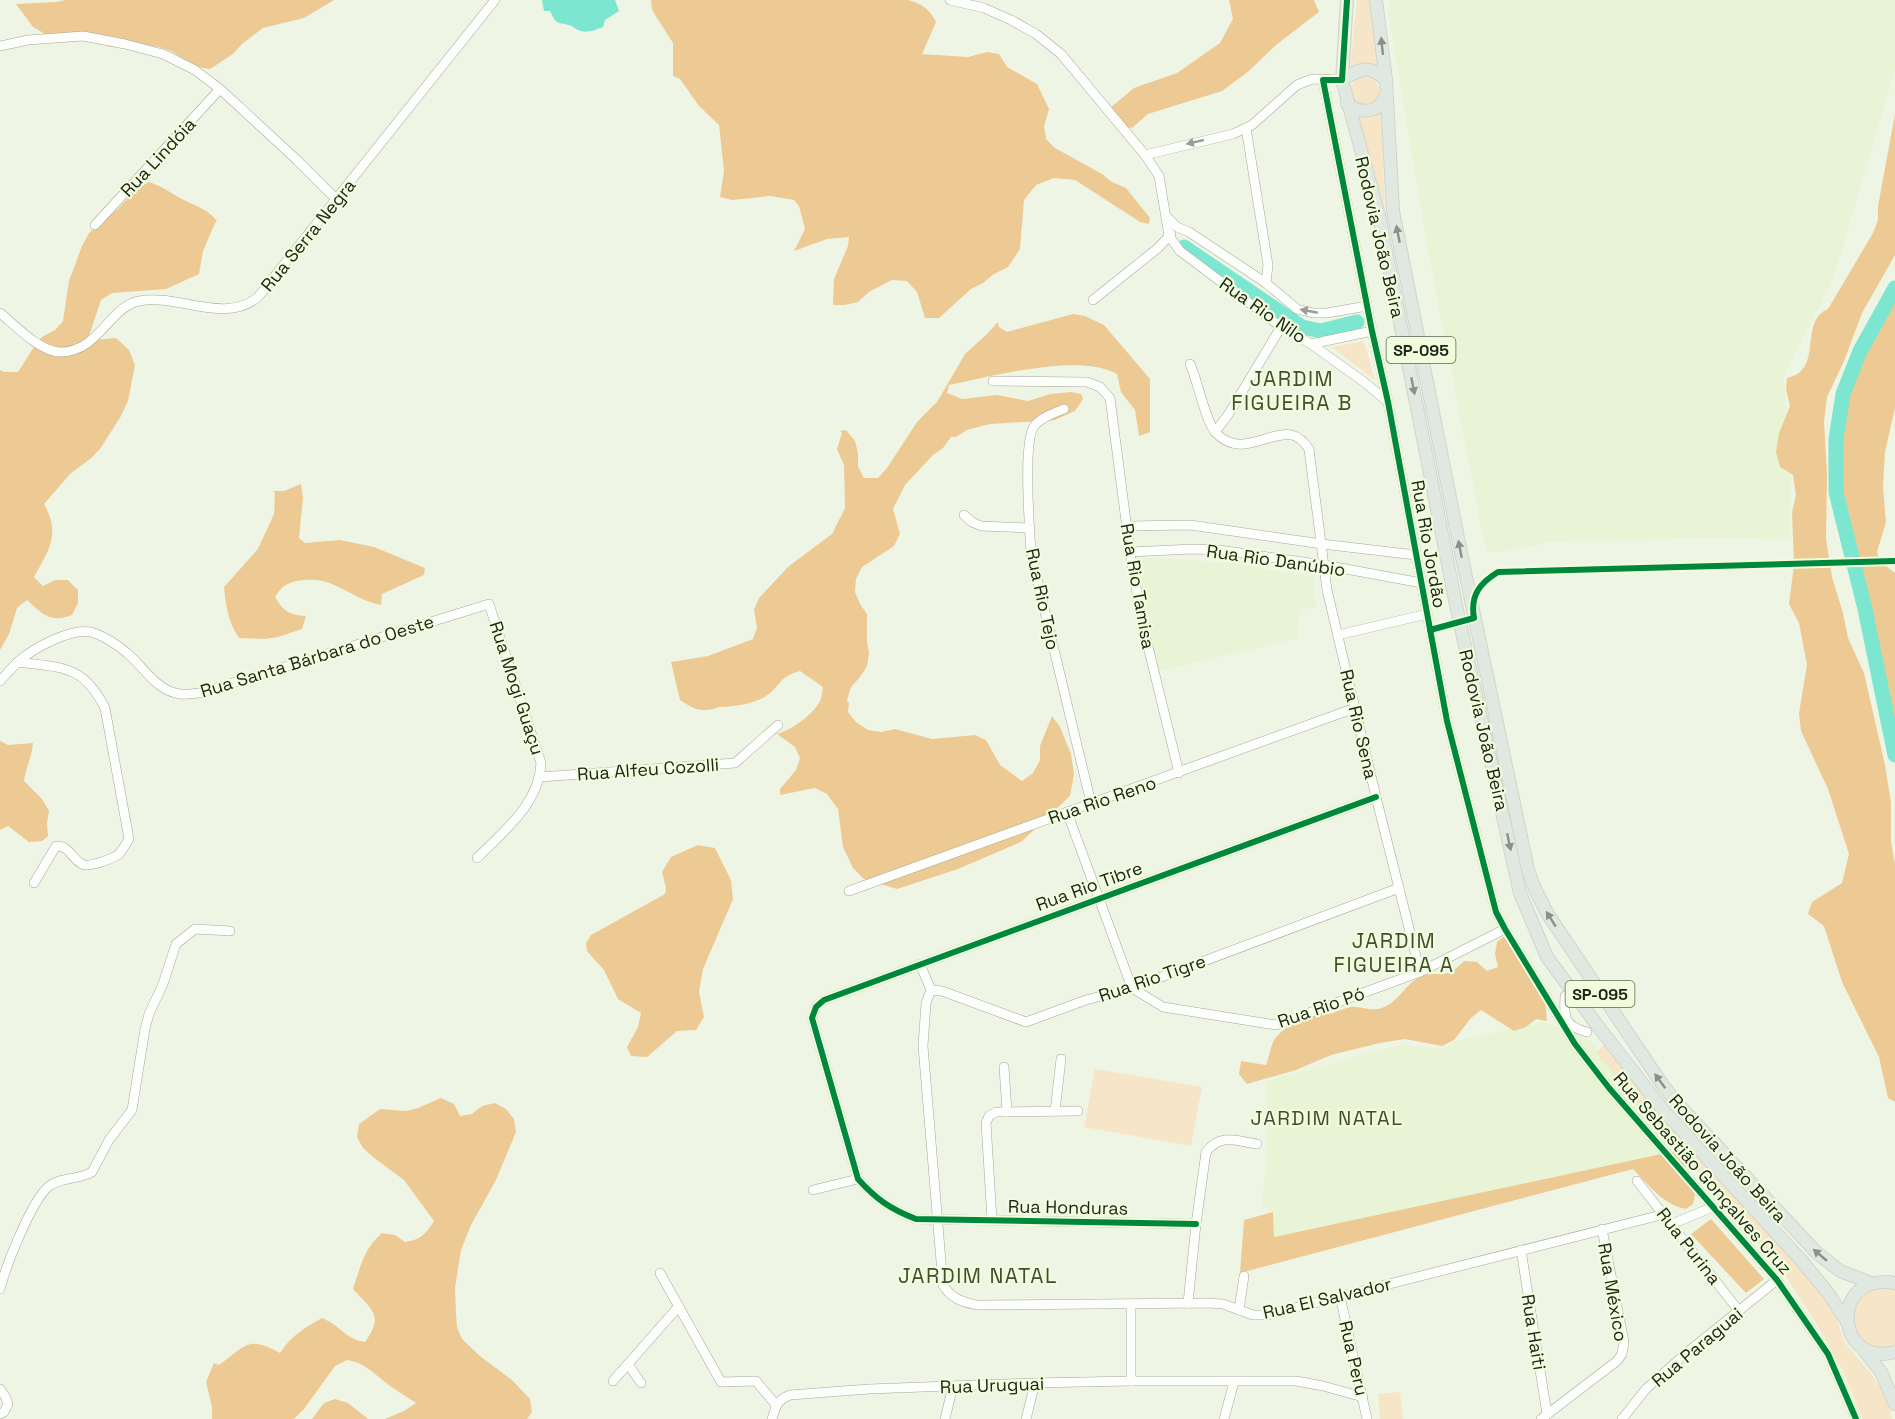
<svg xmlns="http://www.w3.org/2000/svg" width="1895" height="1419" viewBox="0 0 1895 1419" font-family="'Space Grotesk',sans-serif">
	<rect width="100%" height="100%" fill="#eff5e4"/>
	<!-- built -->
	<g fill="#e9f4d6">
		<polygon points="1389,0 1895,0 1895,70 1833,280 1784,376 1791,483 1790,539 1703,538 1549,542 1502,552 1486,552 1429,256 1389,16"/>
		<polygon points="1148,557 1230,563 1313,577 1316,608 1300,609 1298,638 1160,671 1144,619 1137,580 1140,563"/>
		<polygon points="1543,1022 1591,1040 1680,1150 1274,1237 1273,1212 1262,1205 1267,1157 1266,1081 1403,1044 1442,1049 1456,1041"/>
	</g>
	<!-- green -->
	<g fill="#f7e5c7">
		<path d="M1357,0H1371L1378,66C1368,61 1360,62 1350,67Z"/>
		<circle cx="1365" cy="91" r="14"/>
		<path d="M1381,112L1385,213L1356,116C1366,119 1372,120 1381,112Z"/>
		<polygon points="1364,341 1375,380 1332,347"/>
		<polygon points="1604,1044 1647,1097 1825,1297 1837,1320 1845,1343 1872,1375 1887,1398 1892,1419 1863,1419 1843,1371 1818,1326 1786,1277 1596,1053"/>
		<polygon points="1095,1069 1202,1087 1191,1146 1084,1127"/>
		<path d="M1886,1287L1895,1289V1346C1889,1347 1882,1350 1876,1348C1855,1344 1845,1314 1859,1298C1866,1290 1876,1288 1886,1287Z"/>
		<polygon points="1400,1392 1403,1419 1380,1419 1378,1394"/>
	</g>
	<!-- forest -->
	<g fill="#edca94">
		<polygon points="65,0 334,0 304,18 263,28 242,44 233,54 210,69 197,67 171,51 159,47 146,45 109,47 94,38 45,34 33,27 16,4 56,2"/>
		<path d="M651,0H908C922,4 930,9 936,22L922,54L968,57L987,52L999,54L1007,67L1037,84L1049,109L1044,126L1046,139L1055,148L1102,174L1112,182L1126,188L1150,218L1149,224L1140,222L1075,180L1054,178L1036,185L1024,200L1020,249L1008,267L994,274L983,283L971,289L939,318H925L917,292L907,281L892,280L869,292L858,302L845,305H833L834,279L848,246L849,237L827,239L794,251L805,229L799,206L794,200L770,196L732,200L720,197L724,171L719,125L699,106L680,79L673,76V43L652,10Z"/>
		<polygon points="1229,0 1314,0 1319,12 1276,45 1249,71 1222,91 1148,114 1132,128 1122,126 1110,108 1134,88 1177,73 1220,43 1233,19"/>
		<path d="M1895,114V255L1862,313L1844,361L1827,397L1824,422L1827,473L1826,539L1832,577L1843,613L1848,638L1864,673L1885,765L1891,803V842L1895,864V1102L1888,1098L1879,1057L1842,982L1824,926L1808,914L1812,902L1842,883L1849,854L1828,789L1801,731L1799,713L1807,665L1799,623L1789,604L1794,565L1792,512L1796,495L1793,475L1780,467L1776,452L1779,433L1790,406L1786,389L1787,378C1791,377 1797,375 1800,372C1818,356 1802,320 1828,309L1873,233L1878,220V206Z"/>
		<path d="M149,182C162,186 172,194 184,200C197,207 208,209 217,221L215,223L203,251L199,274L166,289L112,293L101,300L89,336L94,340L116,338L129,350L135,365L128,401L121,416L100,449L90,459L70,474L44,504C61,534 49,550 34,577L43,586L55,580H68L78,590V603L72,615C49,623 44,615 27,600L17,608L9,634L0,650V370L4,372H18L34,347L42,337L55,330L63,321L69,281L82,246L89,233L119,208L136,189Z"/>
		<polygon points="1895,286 1895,408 1885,452 1883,487 1886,522 1877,552 1881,562 1895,573 1895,743 1881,654 1868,618 1858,581 1854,554 1844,531 1841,519 1835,456 1840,428 1842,389 1846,376 1871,331 1875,318"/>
		<path d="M1073,314L1085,316L1104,325L1150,379V432L1139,436L1135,410L1121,392L1117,374C1079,352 991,377 949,385L947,393L962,399L997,395L1028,401L1050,394L1071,392L1081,394L1083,399L1075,411L1055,420L990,424L967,430L956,437H951L943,448L933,455L905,485L893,509L900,534L894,546L862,567L856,579L855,592L860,604L867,614V641L869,653L867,666L860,677L851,687L847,700L849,703L848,712L856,722L868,730L881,732L895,729L932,739L975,735L986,740L1000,765L1022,781L1033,773L1040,760V746L1052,716L1060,727L1071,754L1074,774L1070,796L1021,842L958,869L897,889L864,879L853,868L843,847L838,809L827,794L815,788L780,795V789L796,770L800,758L795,747L777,734C791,730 813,715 820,701C822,698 822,691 823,687L800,671C778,677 782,685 766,696C753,704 736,706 720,707C715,708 711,710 706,710C696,711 688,705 680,700L671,662L708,656L753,639L757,628L754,610L759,598L789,566L832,534L845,508L844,465L837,449L842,433L840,431L846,430L855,441L858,453V466L864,478H878L887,468L917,422L937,402L965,354L986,335L998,322L999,327L1007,332Z"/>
		<path d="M301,484L303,498L299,538L305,543L340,540L374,547L425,568L424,575L382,594L381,605C363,602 351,592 334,585C320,578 297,578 284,586C280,589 277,594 275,597C283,611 290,615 306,616L302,629L278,637L265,639L239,638C228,622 226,606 224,587L258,549L274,514L275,493L273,491H284Z"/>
		<path d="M0,741L8,745L33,743C32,757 26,767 24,781L42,799L49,811L47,823L48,836L42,841L29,842L8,826L0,830Z"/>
		<polygon points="698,845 715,848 731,880 733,899 703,969 699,992 704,1017 696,1030 677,1031 647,1057 631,1056 627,1047 638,1027 641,1013 618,999 604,970 587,951 586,943 591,935 665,894 666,888 662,872 671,857"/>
		<path d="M1507,934L1545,999L1547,1021L1536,1019L1526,1027L1514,1031L1481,1010L1471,1018L1454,1040L1442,1046L1405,1039L1380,1043L1331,1055L1296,1070L1247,1084L1239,1074L1241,1061L1266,1065C1269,1058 1270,1049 1273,1042C1278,1030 1302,1018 1314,1015C1319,1014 1324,1015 1328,1014C1336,1013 1343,1008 1351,1007C1360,1006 1369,1011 1378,1009C1397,1005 1403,987 1418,978C1438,968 1443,983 1464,961L1477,962L1487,971L1498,967L1495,954L1497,942Z"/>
		<path d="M441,1098L454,1104L460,1116L472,1114L482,1106L495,1103L506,1109L514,1119L516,1132L496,1180L471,1225L461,1250L455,1288L456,1314L457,1327L462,1339L481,1357L512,1380L530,1399L532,1412L527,1419H385L404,1411L416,1403L390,1386L370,1370L359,1363L347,1360L335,1366L304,1409L294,1419H212V1407L206,1382L214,1363L219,1365C246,1346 247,1335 280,1353C291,1336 304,1328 322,1318C340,1325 345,1339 365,1342C385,1314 371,1310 353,1289C360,1268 364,1248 382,1233L395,1235L405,1242C420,1240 426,1234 434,1221L404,1180L373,1157L363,1148L357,1137L359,1124L380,1109L406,1111L418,1108Z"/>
		<path d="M1680,1150L1695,1195L1693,1204L1686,1209C1663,1205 1649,1185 1633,1169L1240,1273L1244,1220L1273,1212L1274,1237Z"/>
		<polygon points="1711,1219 1764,1279 1746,1293 1691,1234"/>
		<polygon points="335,1399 348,1403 368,1419 312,1419 324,1403"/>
	</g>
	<!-- water -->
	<path fill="#7ce6d0" d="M542,0H615L619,11L605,20L603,27C595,30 586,34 578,30C573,28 574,26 569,25C556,22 557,25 550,11H544Z"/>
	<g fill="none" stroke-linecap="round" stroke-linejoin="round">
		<!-- river -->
		<g stroke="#7ce6d0" stroke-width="15">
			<polyline points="1184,247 1302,327 1321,331 1357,322"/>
			<polyline points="1895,288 1860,351 1843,394 1836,439 1836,492 1865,609 1895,755"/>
		</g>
		<defs>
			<g id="minor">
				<polyline points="950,0 984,8 1011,20 1036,34 1061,54 1145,155 1159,176 1169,236 1180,251 1281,327 1311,344 1364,382 1388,402"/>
				<polyline points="0,46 28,40 83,36 125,44 163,54 195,70 220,89 297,160 336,199"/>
				<polyline points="1323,80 1372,331 1388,402 1447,721 1496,912 1505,929 1575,1044 1609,1088 1777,1280 1828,1354 1856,1419"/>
				<polyline points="1246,128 1268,265 1266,283"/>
				<polyline points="1145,155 1233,134 1252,125 1297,85 1312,79 1342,80"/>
				<polyline points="1166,216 1177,227 1189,232 1266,283 1297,309 1313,313 1327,313 1367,306"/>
				<polyline points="95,225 220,89"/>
				<polyline points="1093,300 1158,248 1171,234"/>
				<path d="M0,313C15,325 40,352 60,352C99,352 109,307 139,301C178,293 224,325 258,297L495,0"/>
				<polyline points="1311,344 1372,331"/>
				<path d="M1190,364C1198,381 1205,421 1216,433C1241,459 1267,431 1292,435C1300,437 1305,443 1309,449L1327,590L1376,797L1420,972"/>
				<polyline points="993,381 1087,382 1100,387 1110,398 1130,552 1142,622 1179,773"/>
				<path d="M1064,409C1054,413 1042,417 1035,425C1022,438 1030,532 1031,554L1091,803"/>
				<polyline points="1215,432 1228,415 1281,327"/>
				<polyline points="964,515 972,522 981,526 1029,528"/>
				<polyline points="1127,526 1190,525 1322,544 1416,555"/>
				<polyline points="1130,552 1193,549 1219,550 1324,565 1422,583"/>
				<polyline points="1338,635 1427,614"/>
				<path d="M18,662C61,668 83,664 105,708L129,839C126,844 122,851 118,855C111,859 88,868 82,864C72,859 69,845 56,846L34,883"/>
				<path d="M0,681C6,675 12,667 19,661C34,648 70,628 91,632C102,635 118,645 127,653C144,667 157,692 181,694C187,695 194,693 200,693L489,604L541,763C539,804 505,830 477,858"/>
				<polyline points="540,777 735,763 778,725"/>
				<polyline points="1067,812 1132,988 1163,1007 1276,1025 1420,972 1505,929"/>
				<polyline points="849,891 1355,708"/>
				<polyline points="920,964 931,990 942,991 1026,1022 1086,1000 1132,988 1399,888"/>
				<path d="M931,990L926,1003L923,1046L943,1285C952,1299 960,1301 976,1305L1207,1303L1223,1304L1253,1315H1267L1665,1214"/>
				<path d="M1565,996C1564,1017 1564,1026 1587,1032"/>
				<polyline points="1004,1067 1007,1112"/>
				<polyline points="1055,1111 1061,1059"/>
				<polyline points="1637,1181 1739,1311"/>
				<polyline points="813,1190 858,1179"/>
				<polyline points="992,1220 986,1123 989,1116 996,1112 1078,1111"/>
				<path d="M1196,1224L916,1219C890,1209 876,1199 858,1179L812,1018L816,1007L824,1000L1376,797"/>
				<polyline points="1672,1224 1713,1207"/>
				<polyline points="1521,1250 1547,1414"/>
				<polyline points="660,1273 721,1382 756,1381 776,1405"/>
				<path d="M0,1289C6,1266 31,1202 48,1187C59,1177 79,1180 92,1172L109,1140L132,1110L145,1029L149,1014L163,984L176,944L195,929L230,931"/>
				<polyline points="1340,1296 1367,1419"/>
				<path d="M1188,1303L1196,1224L1206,1152C1221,1133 1236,1141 1257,1144"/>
				<polyline points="1239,1310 1244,1276"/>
				<polyline points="628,1364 641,1383"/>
				<polyline points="613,1381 679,1306"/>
				<polyline points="1131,1381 1131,1304"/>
				<polyline points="0,1389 6,1398 8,1404 4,1412 0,1414"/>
				<path d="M772,1419C776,1406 777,1400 790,1395L869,1389L1035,1383L1131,1381H1296L1323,1386L1363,1397"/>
				<polyline points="945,1419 953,1386"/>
				<polyline points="1026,1419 1035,1383"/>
				<polyline points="1224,1419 1234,1382"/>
				<polyline points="1541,1419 1617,1361 1622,1354 1624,1342 1602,1229"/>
				<polyline points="1622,1419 1646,1389 1684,1355 1777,1280"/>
			</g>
			<g id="major">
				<polyline points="1347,0 1342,80 1379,216 1456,605 1520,893 1547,957 1597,1025 1664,1111 1801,1260 1828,1293 1847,1322"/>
				<polyline points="1376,0 1386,80 1393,211 1461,553 1528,870 1535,889 1547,913 1662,1084 1677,1103 1816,1252 1840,1271 1871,1283"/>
				<path d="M1342,80C1360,69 1368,63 1386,80"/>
				<path d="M1347,104C1362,115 1380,113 1386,94"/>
				<path d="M1895,1283C1829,1271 1835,1368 1895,1352"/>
				<polyline points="1863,1349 1881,1372 1895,1404"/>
			</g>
		</defs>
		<!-- minor casing -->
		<use href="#minor" stroke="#a3a89a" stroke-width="10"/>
		<!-- major casing -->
		<use href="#major" stroke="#d1d4cc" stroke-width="14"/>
		<!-- minor -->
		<use href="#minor" stroke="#fdfefb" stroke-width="9"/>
		<!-- major -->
		<use href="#major" stroke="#e0e9e1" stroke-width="12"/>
		<defs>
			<g id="cycleway">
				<polyline points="1347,0 1342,80 1323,80 1372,331 1388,402 1447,721 1496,912 1505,929 1575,1044 1609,1088 1777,1280 1828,1354 1856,1419"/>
				<path d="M1430,630L1474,618C1470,595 1480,583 1498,572L1895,561"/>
				<path d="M1196,1224L916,1219C890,1209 876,1199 858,1179L812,1018L816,1007L824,1000L1376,797"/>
			</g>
		</defs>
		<!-- cycleway casing -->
		<use href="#cycleway" stroke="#f0fddc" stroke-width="10"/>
		<!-- cycleway -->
		<use href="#cycleway" stroke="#00873e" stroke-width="6"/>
	</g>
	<!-- one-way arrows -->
	<defs><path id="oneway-solid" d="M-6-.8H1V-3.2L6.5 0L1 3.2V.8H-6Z" transform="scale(1.5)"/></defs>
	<g fill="#8a9187">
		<use href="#oneway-solid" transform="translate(1382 46) rotate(-96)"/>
		<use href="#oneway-solid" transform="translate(1398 234) rotate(-101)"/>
		<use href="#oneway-solid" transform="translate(1413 386) rotate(79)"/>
		<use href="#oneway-solid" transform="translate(1460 549) rotate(-101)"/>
		<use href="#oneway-solid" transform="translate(1509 842) rotate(78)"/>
		<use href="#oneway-solid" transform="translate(1551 919) rotate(-122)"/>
		<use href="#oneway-solid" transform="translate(1660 1081) rotate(-126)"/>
		<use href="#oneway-solid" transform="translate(1820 1255) rotate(-140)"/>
	</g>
	<g fill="#9a9c96">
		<use href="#oneway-solid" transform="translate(1195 142) rotate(167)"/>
		<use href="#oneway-solid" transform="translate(1309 311) rotate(-169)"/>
	</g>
	<g text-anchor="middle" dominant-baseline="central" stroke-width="4.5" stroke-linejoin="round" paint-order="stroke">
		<!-- shield labels -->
		<g fill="#f0fddc" stroke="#5f6654" stroke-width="1.5">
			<rect x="1386.5" y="337" width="69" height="26" rx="4.5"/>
			<rect x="1565.5" y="981" width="69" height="26" rx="4.5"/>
		</g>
		<g font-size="16" font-weight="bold" fill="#21251a">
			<text x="1421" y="350">SP-095</text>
			<text x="1600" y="994">SP-095</text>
		</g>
		<!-- street labels -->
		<g font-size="18" fill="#21251a" stroke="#f0fddc">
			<text transform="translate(158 157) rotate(-47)">Rua Lindóia</text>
			<text transform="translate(308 235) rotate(-51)">Rua Serra Negra</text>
			<text transform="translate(1380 237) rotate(77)">Rodovia João Beira</text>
			<text transform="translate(1263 310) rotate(35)">Rua Rio Nilo</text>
			<text transform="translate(1429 544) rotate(80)">Rua Rio Jordão</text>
			<text transform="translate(1276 560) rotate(8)">Rua Rio Danúbio</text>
			<text transform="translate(1138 586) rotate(80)">Rua Rio Tamisa</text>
			<text transform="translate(1043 599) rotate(78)">Rua Rio Tejo</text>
			<text transform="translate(317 656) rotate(-17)">Rua Santa Bárbara do Oeste</text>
			<text transform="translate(517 688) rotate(72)">Rua Mogi Guaçu</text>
			<text transform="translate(1359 724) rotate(77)">Rua Rio Sena</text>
			<text transform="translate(1484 730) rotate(77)">Rodovia João Beira</text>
			<text transform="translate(648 769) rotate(-4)">Rua Alfeu Cozolli</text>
			<text transform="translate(1102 800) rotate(-19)">Rua Rio Reno</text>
			<text transform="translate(1089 886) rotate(-20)">Rua Rio Tibre</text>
			<text transform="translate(1152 978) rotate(-19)">Rua Rio Tigre</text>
			<text transform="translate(1321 1007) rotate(-19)">Rua Rio Pó</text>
			<text transform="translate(1728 1158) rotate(48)">Rodovia João Beira</text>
			<text transform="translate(1703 1173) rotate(49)">Rua Sebastião Gonçalves Cruz</text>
			<text transform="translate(1068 1207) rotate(1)">Rua Honduras</text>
			<text transform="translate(1689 1246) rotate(52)">Rua Purina</text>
			<text transform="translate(1613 1292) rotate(80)">Rua México</text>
			<text transform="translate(1327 1298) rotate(-13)">Rua El Salvador</text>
			<text transform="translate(1534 1332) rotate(81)">Rua Haiti</text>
			<text transform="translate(1697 1347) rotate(-40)">Rua Paraguai</text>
			<text transform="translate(1354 1358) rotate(77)">Rua Peru</text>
			<text transform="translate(992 1385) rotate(-2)">Rua Uruguai</text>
		</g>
		<!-- neighbourhood labels -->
		<g font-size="20" letter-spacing="1.5" fill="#434d31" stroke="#f0fddc">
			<text x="1327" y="1118">JARDIM NATAL</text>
		</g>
		<!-- quarter labels -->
		<g font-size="21" letter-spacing="1.5" fill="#434d31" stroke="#f0fddc">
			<text x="1292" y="378">JARDIM<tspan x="1292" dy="24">FIGUEIRA B</tspan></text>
			<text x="1394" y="940">JARDIM<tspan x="1394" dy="24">FIGUEIRA A</tspan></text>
			<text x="978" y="1275">JARDIM NATAL</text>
		</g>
	</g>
</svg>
